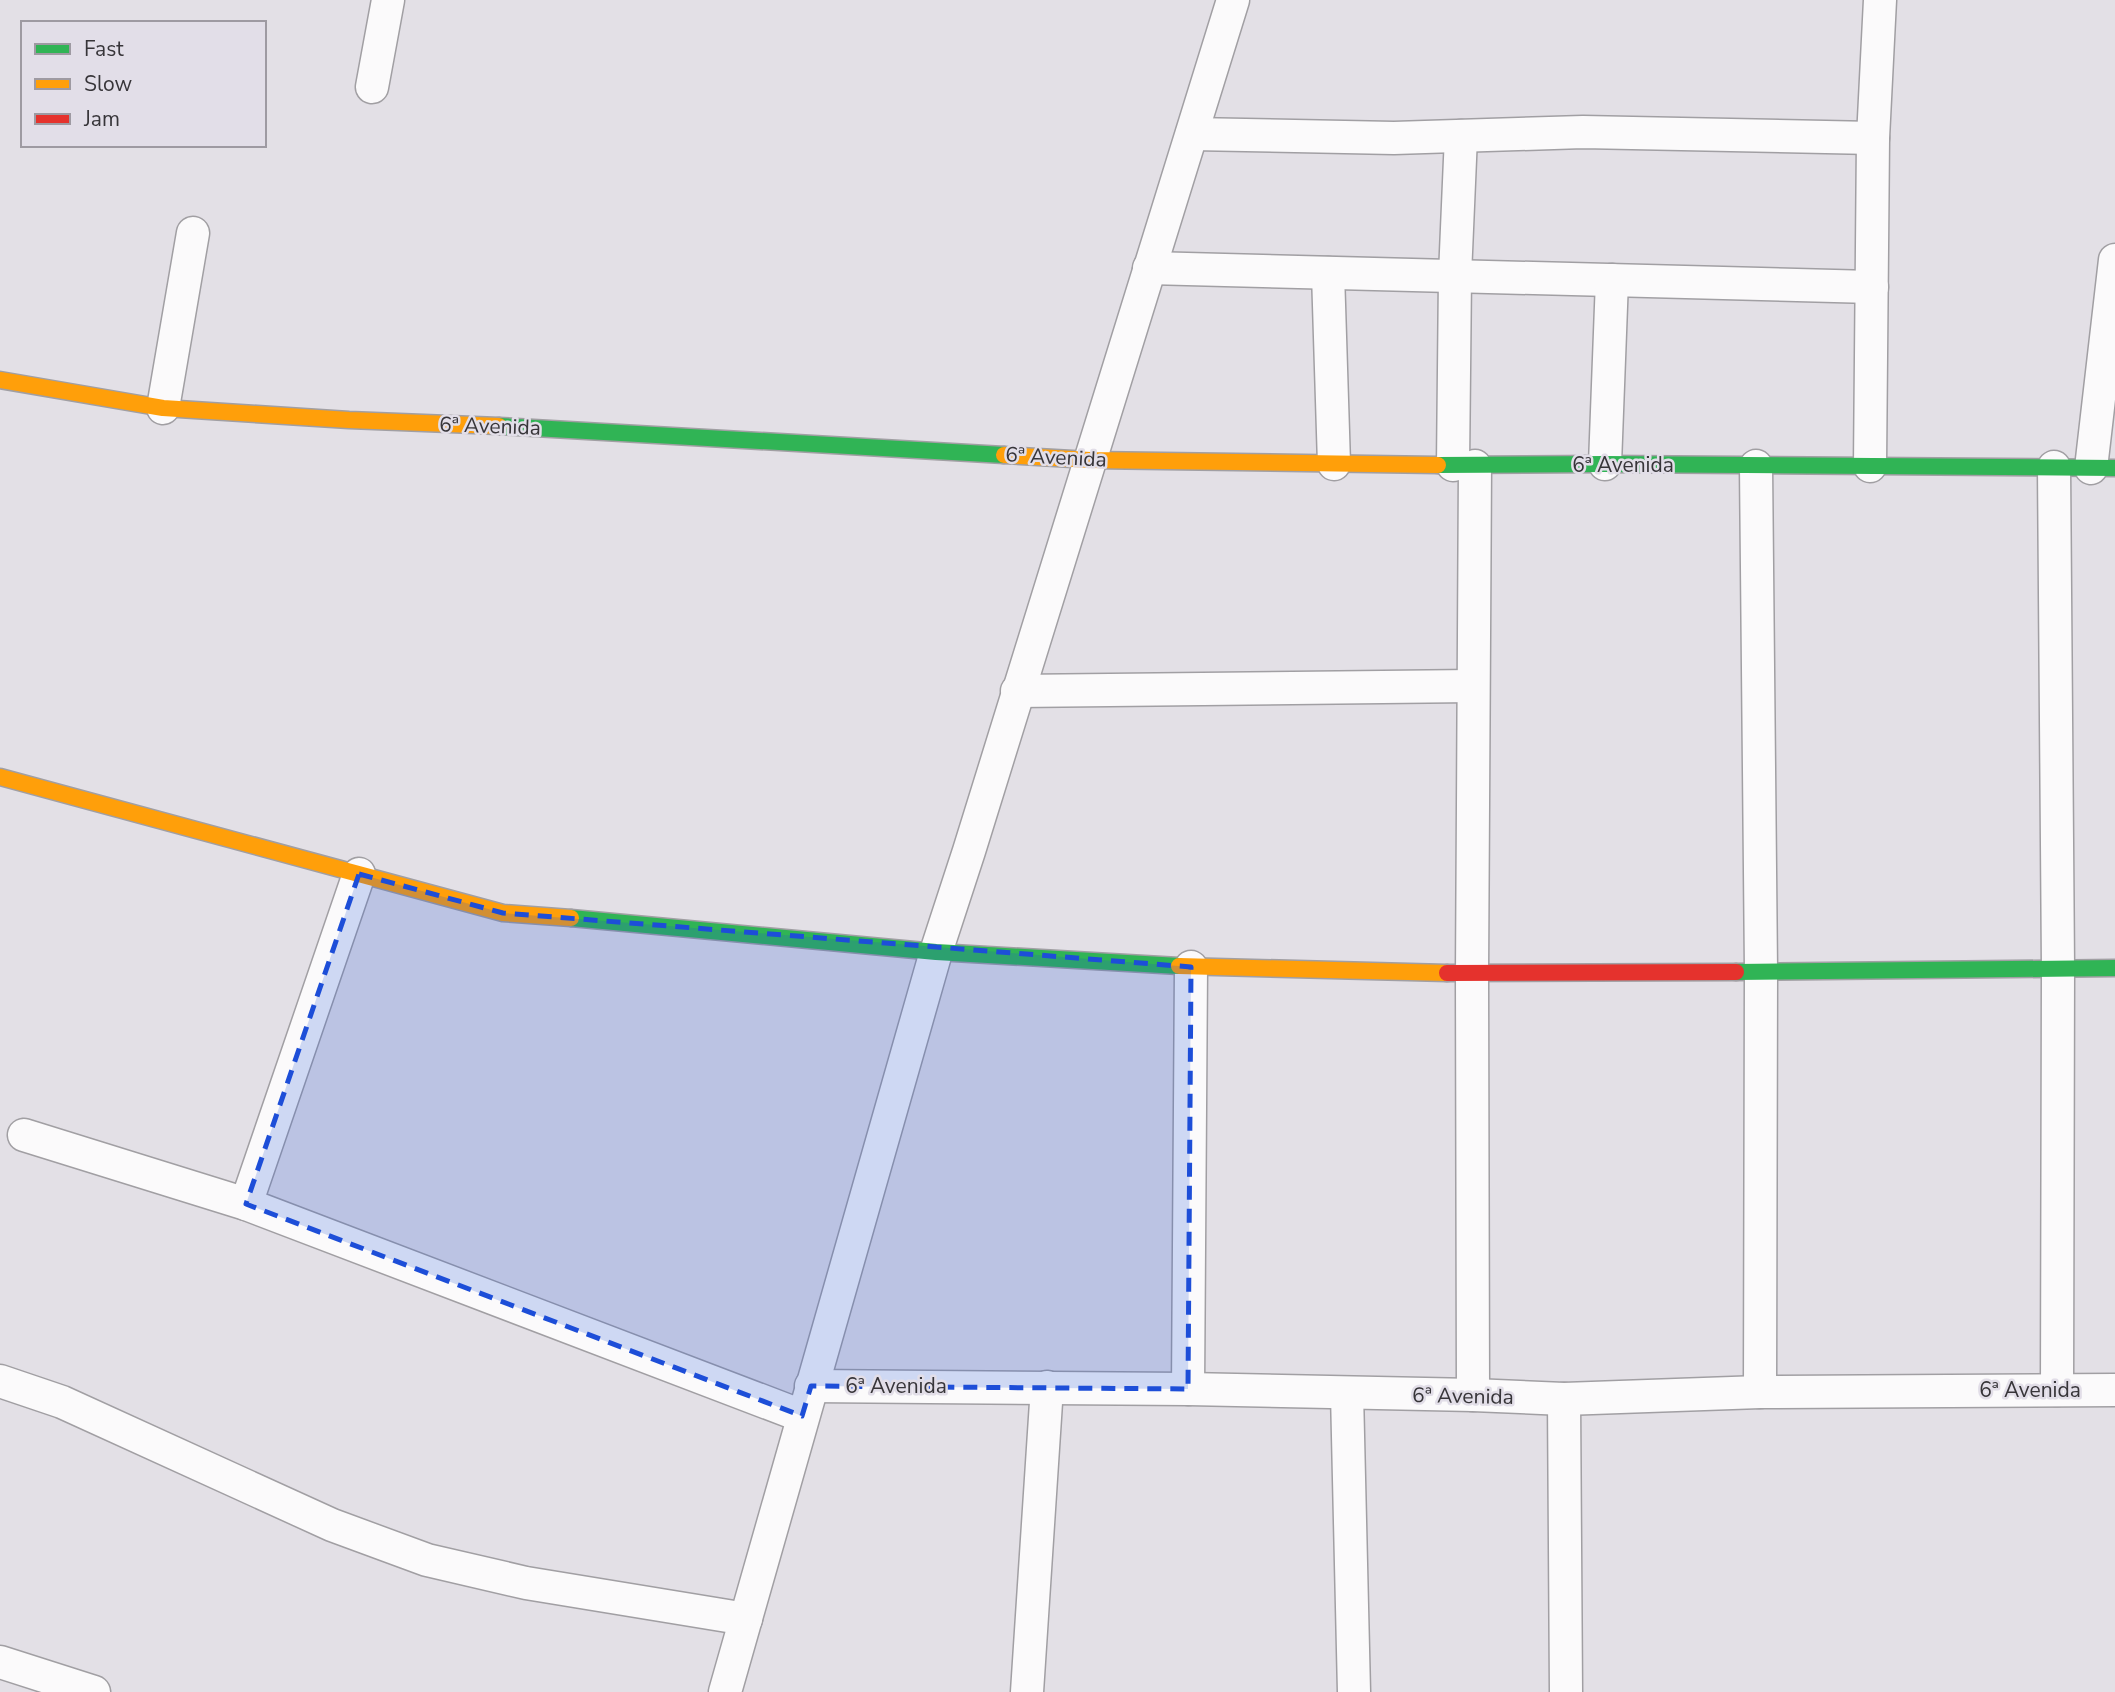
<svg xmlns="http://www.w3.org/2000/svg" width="2115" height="1692" viewBox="0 0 2115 1692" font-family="'Nunito Sans',sans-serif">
	<rect width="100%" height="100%" fill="#e3e0e6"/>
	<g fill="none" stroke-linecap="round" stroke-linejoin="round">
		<defs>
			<g id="street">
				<polyline points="372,87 388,0"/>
				<polyline points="1192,134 1394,138 1583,132 1873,138"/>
				<polyline points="1149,268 1872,287"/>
				<polyline points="1328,273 1334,464"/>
				<polyline points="163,408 193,233"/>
				<polyline points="1605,464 1612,280"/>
				<polyline points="1453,465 1455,275 1461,136"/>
				<polyline points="1756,466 1761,971 1760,1392"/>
				<polyline points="1870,466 1873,138 1880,0"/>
				<polyline points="2054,467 2058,968 2057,1390"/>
				<polyline points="2091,468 2115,260"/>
				<polyline points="1017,691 1473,686"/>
				<polyline points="24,1135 246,1204 802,1416"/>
				<polyline points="246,1204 359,874"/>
				<polyline points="0,1381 62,1402 332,1525 427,1560 526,1583 746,1619"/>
				<polyline points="811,1386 1188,1389 1473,1395 1564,1399 1760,1392 2115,1390"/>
				<polyline points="1188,1389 1191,967"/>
				<polyline points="1347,1393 1354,1692"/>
				<polyline points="1473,1395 1472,974 1475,466"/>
				<polyline points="1564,1399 1566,1692"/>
				<polyline points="0,1662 94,1692"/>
				<polyline points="725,1692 936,952 969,851 1233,0"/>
				<polyline points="1027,1692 1047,1387"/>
			</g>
			<g id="fast">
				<polyline points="499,426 1004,455"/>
				<polyline points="1438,465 1605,464 2115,468"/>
				<polyline points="571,918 936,952 1179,966"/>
				<polyline points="1736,972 2115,968"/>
			</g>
			<g id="slow">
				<polyline points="0,380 163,408 349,420 499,426"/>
				<polyline points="1004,455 1090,460 1438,465"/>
				<polyline points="0,777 503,913 571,918"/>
				<polyline points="1179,966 1447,973"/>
			</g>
			<polyline id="jam" points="1447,973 1736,972"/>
		</defs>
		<!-- street casing -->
		<use href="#street" stroke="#a19fa3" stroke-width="35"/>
		<!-- fast casing -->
		<use href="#fast" stroke="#a19fa3" stroke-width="19"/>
		<!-- slow casing -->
		<use href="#slow" stroke="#a19fa3" stroke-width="19"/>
		<!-- jam casing -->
		<use href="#jam" stroke="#a19fa3" stroke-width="19"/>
		<!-- street -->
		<use href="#street" stroke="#fbfafb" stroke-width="32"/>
		<!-- fast -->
		<use href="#fast" stroke="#30b455" stroke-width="16"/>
		<!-- slow -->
		<use href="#slow" stroke="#ff9f0a" stroke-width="16"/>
		<!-- jam -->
		<use href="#jam" stroke="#e5322d" stroke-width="16"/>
	</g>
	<!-- marked area -->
	<path fill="#1d4ed8" fill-opacity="0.2" stroke="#1d4ed8" stroke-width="5" stroke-dasharray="14 9" stroke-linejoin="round" d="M359,874L503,913L1191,967L1188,1389L811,1386L802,1416L246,1204Z"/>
	<g text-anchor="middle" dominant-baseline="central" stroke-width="5" stroke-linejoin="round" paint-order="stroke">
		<!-- street labels -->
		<g font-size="21" fill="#373539" stroke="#e2dee8">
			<text transform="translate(490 426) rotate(2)">6ª Avenida</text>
			<text transform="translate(1056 457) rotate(3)">6ª Avenida</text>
			<text x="1623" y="465">6ª Avenida</text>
			<text x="896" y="1386">6ª Avenida</text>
			<text x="2030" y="1390">6ª Avenida</text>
			<text transform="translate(1463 1396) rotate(1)">6ª Avenida</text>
		</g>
	</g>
	<!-- legend -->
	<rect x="21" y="21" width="245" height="126" fill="#e2dee8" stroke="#9e9aa2" stroke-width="2"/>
	<rect x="35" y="44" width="35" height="10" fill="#30b455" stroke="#9e9aa2" stroke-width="2"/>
	<text x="84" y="56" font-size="21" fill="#373539">Fast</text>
	<rect x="35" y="79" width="35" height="10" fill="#ff9f0a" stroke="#9e9aa2" stroke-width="2"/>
	<text x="84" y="91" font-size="21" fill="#373539">Slow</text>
	<rect x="35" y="114" width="35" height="10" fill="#e5322d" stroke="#9e9aa2" stroke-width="2"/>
	<text x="84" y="126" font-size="21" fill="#373539">Jam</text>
</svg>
